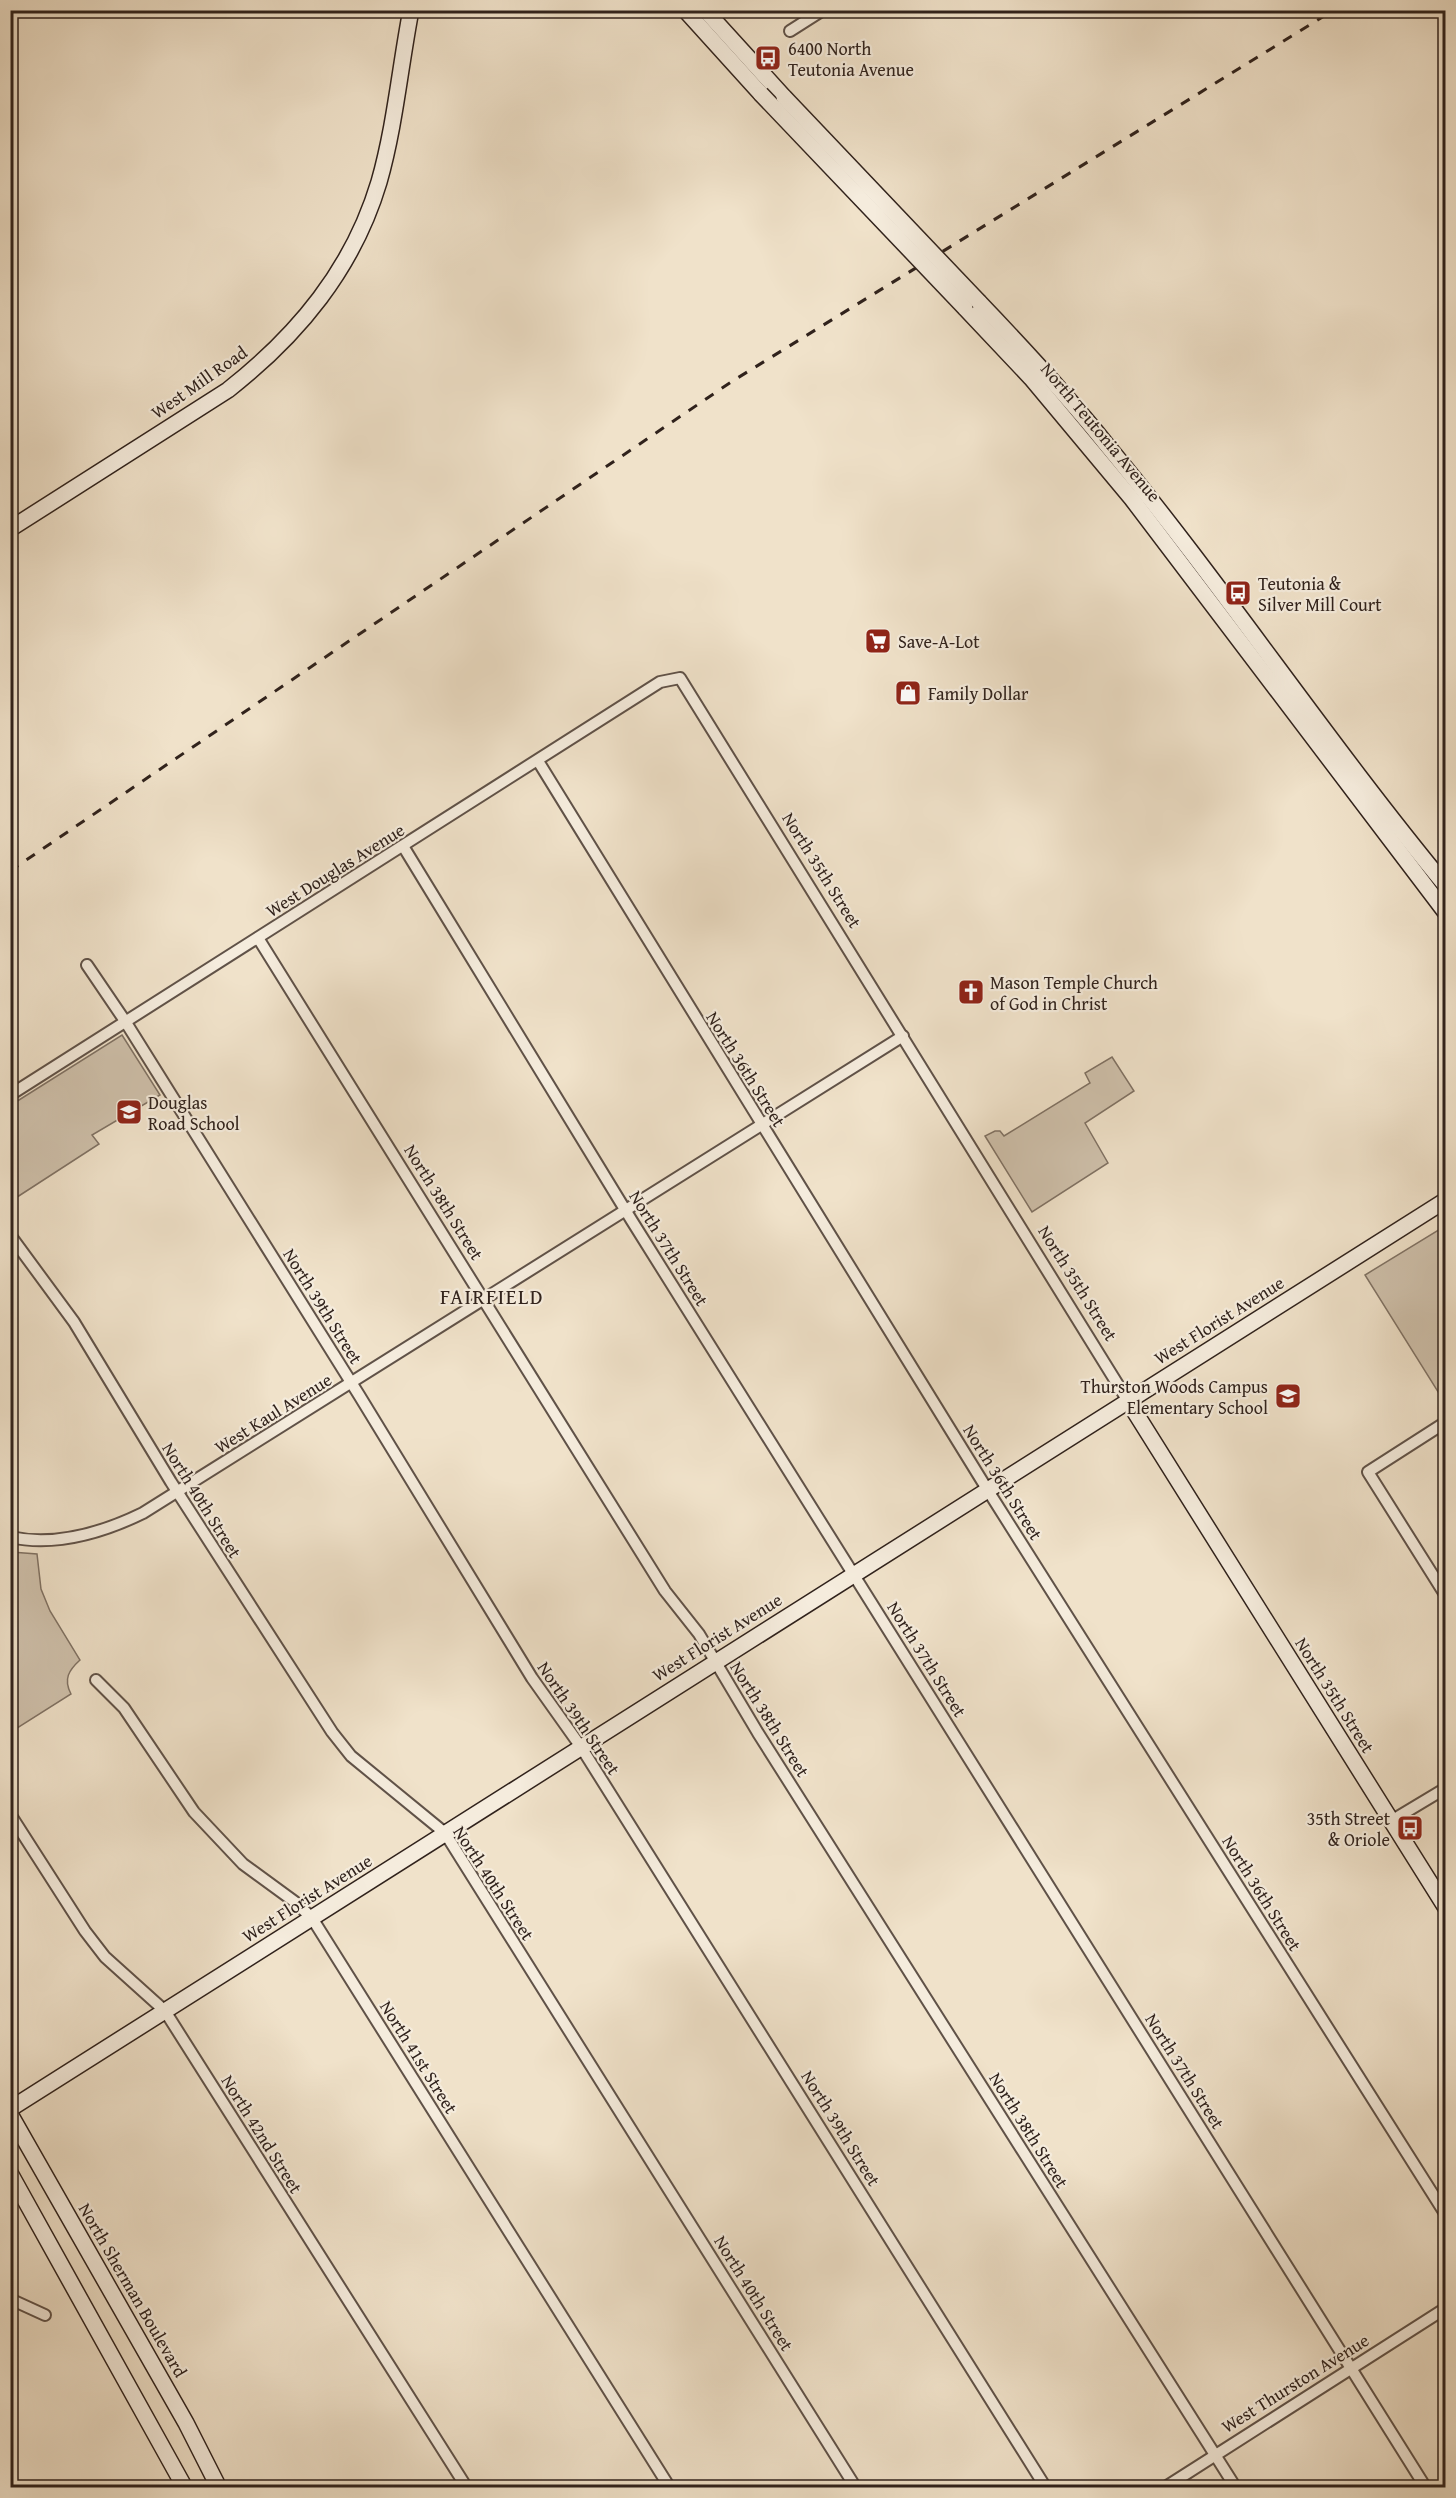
<svg xmlns="http://www.w3.org/2000/svg" width="1456" height="2498" viewBox="0 0 1456 2498" font-family="'Gentium Book Plus',serif">
	<rect width="100%" height="100%" fill="#f0e2ca"/>
	<filter id="stains"><feTurbulence type="fractalNoise" baseFrequency=".00333" numOctaves="4"/><feColorMatrix values="0 0 0 0 .2 0 0 0 0 .09 0 0 0 0 .02 0 0 0 .5 -.17"/></filter>
	<radialGradient id="worn" r=".72"><stop offset=".6" stop-color="#630" stop-opacity="0"/><stop offset="1" stop-color="#630" stop-opacity=".3"/></radialGradient>
	<!-- green -->
	<g fill="#cfc1ac" stroke="#807264" stroke-width="1.5">
		<polygon points="122,1035 160,1095 92,1135 99,1144 11,1201 11,1105"/>
		<polygon points="1112,1057 1134,1091 1085,1123 1108,1163 1032,1212 985,1136 995,1131 1000,1131 1004,1136 1090,1083 1085,1073"/>
		<polygon points="1445,1226 1445,1403 1365,1275"/>
		<path d="M11,1552L37,1554L41,1589L50,1611L80,1660C69,1670 63,1679 71,1694L11,1732Z"/>
	</g>
	<g fill="none" stroke-linecap="round" stroke-linejoin="round">
		<defs>
			<g id="street">
				<polyline points="790,31 823,10"/>
				<polyline points="538,761 987,1489 1446,2215"/>
				<polyline points="403,846 632,1221 1426,2488"/>
				<polyline points="258,938 665,1591 699,1634 758,1733 1236,2488"/>
				<polyline points="87,965 125,1021 359,1395 532,1678 581,1747 1046,2488"/>
				<polyline points="10,1095 660,682 680,678 1128,1401"/>
				<polyline points="10,1235 74,1322 171,1482 332,1732 351,1756 445,1833 856,2488"/>
				<polyline points="1446,1422 1368,1472 1446,1596"/>
				<path d="M10,1537C56,1547 102,1533 143,1513L903,1036"/>
				<polyline points="96,1680 124,1708 194,1812 243,1864 295,1902 312,1918 670,2488"/>
				<polyline points="10,1814 85,1931 105,1957 165,2011 467,2488"/>
				<polyline points="1391,1821 1446,1788"/>
				<polyline points="10,2299 45,2315"/>
				<polyline points="1164,2488 1446,2308"/>
			</g>
			<g id="secondary">
				<polyline points="685,10 761,94"/>
				<polyline points="705,10 784,97"/>
				<path d="M979,302C1023,348 1066,394 1106,444C1224,587 1327,742 1446,886"/>
				<polyline points="965,308 1031,378 1132,499 1446,913"/>
				<path d="M10,529L228,390C298,335 353,269 379,182C395,126 400,67 411,10"/>
				<polyline points="1128,1401 1446,1908"/>
				<polyline points="10,2109 1446,1200"/>
				<polyline points="10,2114 186,2423 219,2488"/>
				<polyline points="10,2173 185,2488"/>
			</g>
		</defs>
		<!-- street casing -->
		<use href="#street" stroke="#605248" stroke-width="14"/>
		<!-- secondary casing -->
		<use href="#secondary" stroke="#30221c" stroke-width="18"/>
		<!-- street -->
		<use href="#street" stroke="#f5ecdd" stroke-width="10"/>
		<!-- secondary -->
		<use href="#secondary" stroke="#f5ecdd" stroke-width="15"/>
		<!-- rail -->
		<polyline stroke="#30221c" stroke-width="3" stroke-dasharray="10 10" stroke-linecap="butt" points="10,871 731,382 1334,10"/>
		<defs>
			<g id="secondary-bridge">
				<polyline points="761,94 965,308"/>
				<polyline points="784,97 979,302"/>
			</g>
		</defs>
		<!-- secondary-bridge casing -->
		<use href="#secondary-bridge" stroke="#30221c" stroke-width="18" stroke-linecap="butt"/>
		<!-- secondary-bridge -->
		<use href="#secondary-bridge" stroke="#f5ecdd" stroke-width="15"/>
	</g>
	<!-- icons -->
	<defs>
		<symbol id="bus-square" viewBox="-11 -11 22 22"><rect x="-9" y="-9" width="18" height="18" rx="4" fill="#8f2418" stroke="#f5ecdd"/><path d="M-5-6H5V4H4V6H2V4H-2V6H-4V4H-5ZM-3.5-4V0h7V-4ZM-3.5 1.2v1.5H-2V1.2ZM2 1.2v1.5H3.5V1.2Z" fill="#fff"/></symbol>
		<symbol id="supermarket-square" viewBox="-11 -11 22 22"><rect x="-9" y="-9" width="18" height="18" rx="4" fill="#8f2418" stroke="#f5ecdd"/><path d="M-6-5.5h2.5l.6 2H6L4.5 2H-2.5L-4.4-4H-6ZM-1.5 3.2a1.3 1.3 0 1 0 .1 0ZM3 3.2a1.3 1.3 0 1 0 .1 0Z" fill="#fff"/></symbol>
		<symbol id="shop-square" viewBox="-11 -11 22 22"><rect x="-9" y="-9" width="18" height="18" rx="4" fill="#8f2418" stroke="#f5ecdd"/><path d="M-5-2.5h2.3a2.7 3.5 0 0 1 5.4 0H5L5.5 6h-11ZM-1.5-2.5h3a1.5 2.3 0 0 0-3 0Z" fill="#fff"/></symbol>
		<symbol id="church-square" viewBox="-11 -11 22 22"><rect x="-9" y="-9" width="18" height="18" rx="4" fill="#8f2418" stroke="#f5ecdd"/><path d="M-1.2-6h2.4v3.5h3.3v2.4h-3.3V6h-2.4V-.1h-3.3v-2.4h3.3Z" fill="#fff"/></symbol>
		<symbol id="school-square" viewBox="-11 -11 22 22"><rect x="-9" y="-9" width="18" height="18" rx="4" fill="#8f2418" stroke="#f5ecdd"/><path d="M0-5L7-2L0 1L-7-2ZM-4 1L0 2.5L4 1V4Q0 6-4 4Z" fill="#fff"/></symbol>
	</defs>
	<g fill-rule="evenodd">
		<use href="#bus-square" x="753" y="43" width="30" height="30"/>
		<use href="#bus-square" x="1223" y="578" width="30" height="30"/>
		<use href="#supermarket-square" x="863" y="626" width="30" height="30"/>
		<use href="#shop-square" x="893" y="678" width="30" height="30"/>
		<use href="#church-square" x="956" y="977" width="30" height="30"/>
		<use href="#school-square" x="114" y="1097" width="30" height="30"/>
		<use href="#school-square" x="1273" y="1381" width="30" height="30"/>
		<use href="#bus-square" x="1395" y="1813" width="30" height="30"/>
	</g>
	<g text-anchor="middle" dominant-baseline="central" stroke-width="4.5" stroke-linejoin="round" paint-order="stroke">
		<!-- poi labels -->
		<g font-size="18" fill="#30221c" stroke="#f5ecdd" text-anchor="start">
			<text x="788" y="48">6400 North<tspan x="788" dy="21">Teutonia Avenue</tspan></text>
			<text x="1258" y="583">Teutonia &amp;<tspan x="1258" dy="21">Silver Mill Court</tspan></text>
			<text x="898" y="641">Save-A-Lot</text>
			<text x="928" y="693">Family Dollar</text>
			<text x="990" y="982">Mason Temple Church<tspan x="990" dy="21">of God in Christ</tspan></text>
			<text x="148" y="1102">Douglas<tspan x="148" dy="21">Road School</tspan></text>
			<text x="1268" y="1386" text-anchor="end">Thurston Woods Campus<tspan x="1268" dy="21">Elementary School</tspan></text>
			<text x="1390" y="1818" text-anchor="end">35th Street<tspan x="1390" dy="21">&amp; Oriole</tspan></text>
		</g>
		<!-- street labels -->
		<g font-size="18" fill="#30221c" stroke="#f5ecdd">
			<text transform="translate(199 382) rotate(-35)">West Mill Road</text>
			<text transform="translate(1101 432) rotate(50)">North Teutonia Avenue</text>
			<text transform="translate(335 870) rotate(-32)">West Douglas Avenue</text>
			<text transform="translate(822 870) rotate(58)">North 35th Street</text>
			<text transform="translate(746 1069) rotate(58)">North 36th Street</text>
			<text transform="translate(444 1202) rotate(58)">North 38th Street</text>
			<text transform="translate(669 1248) rotate(58)">North 37th Street</text>
			<text transform="translate(1078 1283) rotate(58)">North 35th Street</text>
			<text transform="translate(323 1306) rotate(58)">North 39th Street</text>
			<text transform="translate(1219 1320) rotate(-32)">West Florist Avenue</text>
			<text transform="translate(273 1413) rotate(-32)">West Kaul Avenue</text>
			<text transform="translate(1003 1482) rotate(58)">North 36th Street</text>
			<text transform="translate(202 1500) rotate(58)">North 40th Street</text>
			<text transform="translate(717 1637) rotate(-32)">West Florist Avenue</text>
			<text transform="translate(927 1659) rotate(58)">North 37th Street</text>
			<text transform="translate(1335 1695) rotate(58)">North 35th Street</text>
			<text transform="translate(579 1718) rotate(56)">North 39th Street</text>
			<text transform="translate(770 1719) rotate(58)">North 38th Street</text>
			<text transform="translate(494 1883) rotate(57)">North 40th Street</text>
			<text transform="translate(1262 1893) rotate(58)">North 36th Street</text>
			<text transform="translate(307 1898) rotate(-32)">West Florist Avenue</text>
			<text transform="translate(419 2057) rotate(58)">North 41st Street</text>
			<text transform="translate(1185 2071) rotate(58)">North 37th Street</text>
			<text transform="translate(841 2128) rotate(58)">North 39th Street</text>
			<text transform="translate(1029 2130) rotate(58)">North 38th Street</text>
			<text transform="translate(262 2134) rotate(58)">North 42nd Street</text>
			<text transform="translate(133 2290) rotate(60)">North Sherman Boulevard</text>
			<text transform="translate(754 2293) rotate(58)">North 40th Street</text>
			<text transform="translate(1295 2383) rotate(-32)">West Thurston Avenue</text>
		</g>
		<!-- quarter labels -->
		<g font-size="21" letter-spacing="1.5" fill="#30221c" stroke="#f5ecdd">
			<text x="492" y="1296">FAIRFIELD</text>
		</g>
	</g>
	<!-- margin -->
	<rect width="1456" height="2498" fill="none" stroke="#f0e2ca" stroke-width="36"/>
	<rect x="12" y="12" width="1432" height="2474" fill="none" stroke="#30221c" stroke-width="3"/>
	<rect x="18" y="18" width="1420" height="2462" fill="none" stroke="#30221c" stroke-width="1.5"/>
	<rect width="100%" height="100%" filter="url(#stains)"/>
	<rect width="100%" height="100%" fill="url(#worn)"/>
</svg>
